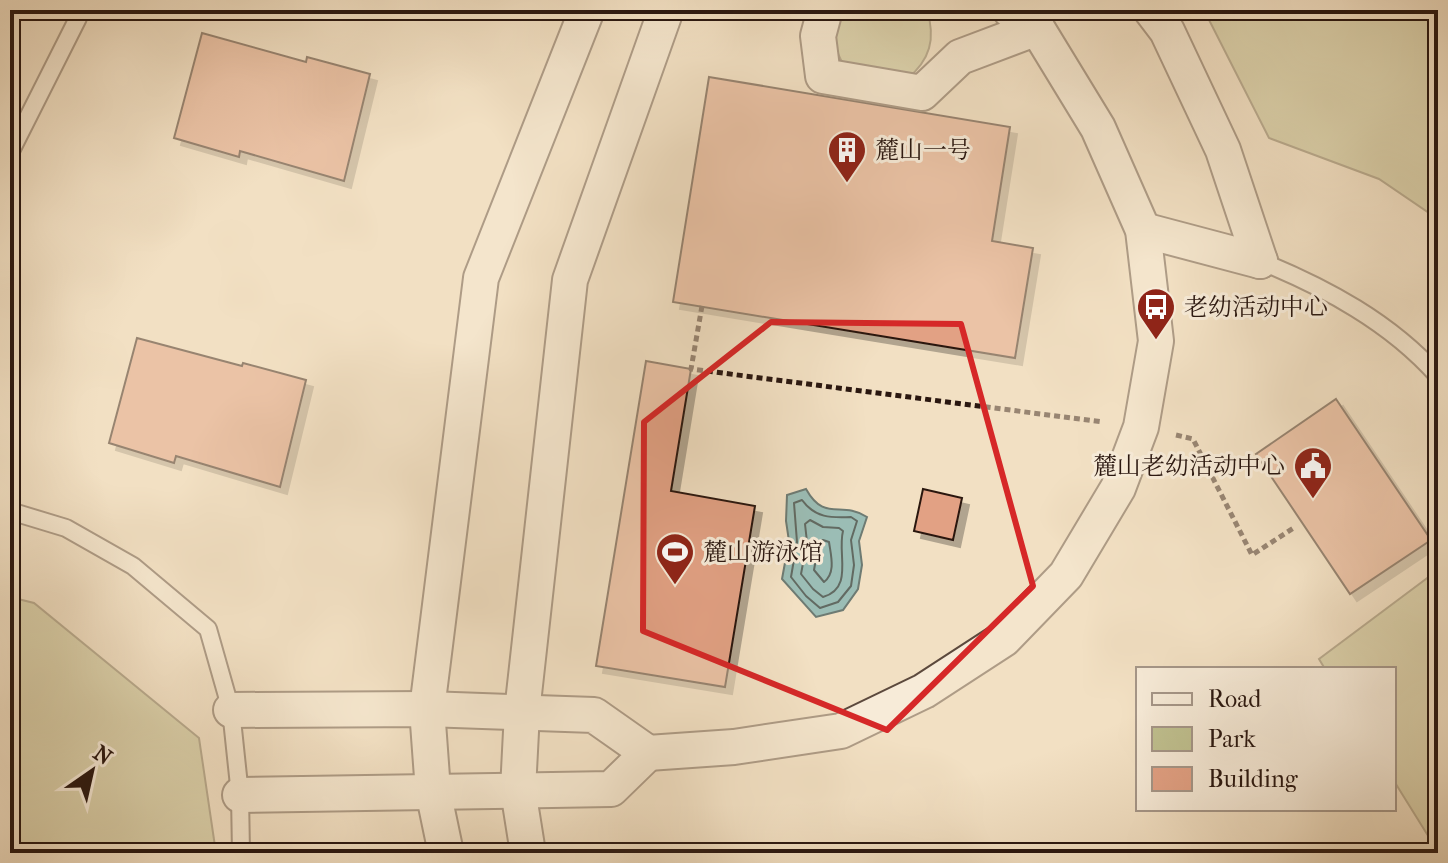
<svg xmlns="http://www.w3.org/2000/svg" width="1448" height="863" viewBox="0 0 1448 863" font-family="'IM FELL French Canon','Noto Serif SC',serif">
	<defs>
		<filter id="shadow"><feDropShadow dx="7" dy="7" stdDeviation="0" flood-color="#0004"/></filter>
	</defs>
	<rect width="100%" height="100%" fill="#f2e0c3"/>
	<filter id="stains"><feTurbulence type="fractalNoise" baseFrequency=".0025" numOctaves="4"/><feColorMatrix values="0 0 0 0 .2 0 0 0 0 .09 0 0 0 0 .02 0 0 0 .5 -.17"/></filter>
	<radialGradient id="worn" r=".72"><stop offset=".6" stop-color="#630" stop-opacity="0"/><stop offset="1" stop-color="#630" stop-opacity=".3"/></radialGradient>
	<!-- green -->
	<g fill="#c0c190" stroke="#756c50" stroke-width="2">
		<path d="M839,10H927C936,39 930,60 907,79L846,69C834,51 830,30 839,10Z"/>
		<polygon points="1204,10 1438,10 1438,219 1379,179 1269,138"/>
		<polygon points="1438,570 1438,844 1435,847 1394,781 1394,669 1325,669 1319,659"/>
		<polygon points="10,597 34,603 199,738 216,853 10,853"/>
	</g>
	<!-- water -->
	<path fill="#9bbdb5" stroke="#6e7b73" stroke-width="2" d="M806,489C825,523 841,500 867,517L859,541L862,565L858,589L843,610L816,617L782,579L789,541L786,521L787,495Z"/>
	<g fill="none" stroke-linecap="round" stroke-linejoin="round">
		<!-- shore -->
		<g stroke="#626a62" stroke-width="2">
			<path d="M802,500C815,518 831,518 851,517L857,521L851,540L854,565L851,586L838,602L820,608L806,596L791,577L797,542L794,503Z"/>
			<path d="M810,520L823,527L839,528L843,531C837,554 854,588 823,597L813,589L801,574L807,542L805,524Z"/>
			<path d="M823,540L829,542C831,556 836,573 824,582L814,570L819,542Z"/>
		</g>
	</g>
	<!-- building -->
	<g fill="#e2a184" stroke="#2a1710" stroke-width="2" filter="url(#shadow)">
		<polygon points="202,33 306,62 307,57 370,74 344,181 240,151 239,157 174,138"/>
		<polygon points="709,77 1010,127 992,241 1033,248 1015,358 673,302"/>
		<polygon points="137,338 242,366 243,363 306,380 280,487 176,456 174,463 109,443"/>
		<polygon points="646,361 691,369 671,491 755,506 725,687 596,666"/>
		<polygon points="1336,399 1431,540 1350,594 1256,454"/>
		<polygon points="923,489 962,498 953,540 914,531"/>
	</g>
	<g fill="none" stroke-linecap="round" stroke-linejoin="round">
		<defs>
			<g id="lane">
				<polyline points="10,153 78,18 77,10"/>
				<path d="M1260,261C1326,288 1390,322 1438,376"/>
				<polyline points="10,511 66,528 133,566 208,629 231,710 240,795 241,853"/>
			</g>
			<g id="street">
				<polyline points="825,10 818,36 823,76 922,93 960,57 1037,28"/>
				<polyline points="1151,10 1167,31 1223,150 1260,261"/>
				<polyline points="1143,230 1260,261"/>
				<polyline points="231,710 427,709 594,715 648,753 611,789 240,795"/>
				<polyline points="648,753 734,747 841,731 924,691 1004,639 1066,575 1118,488 1141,427 1156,341 1143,230 1098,128 1037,28 1010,10"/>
				<polyline points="446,853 433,791 427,709 481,278 587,10"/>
				<polyline points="528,853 518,790 522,712 570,280 666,10"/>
			</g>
		</defs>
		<!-- lane casing -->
		<use href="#lane" stroke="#5c493d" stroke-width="20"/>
		<!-- street casing -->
		<use href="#street" stroke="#5c493d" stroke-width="38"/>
		<!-- path -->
		<g stroke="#2a1710" stroke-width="5" stroke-dasharray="6 4" stroke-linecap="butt">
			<polyline points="702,306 691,369 1103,422"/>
			<polyline points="1176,435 1193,439 1252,555 1295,527"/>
		</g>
		<!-- lane -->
		<use href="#lane" stroke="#f7ebd8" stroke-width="16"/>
		<!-- street -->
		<use href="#street" stroke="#f7ebd8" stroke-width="34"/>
	</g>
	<!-- marked area -->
	<path d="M0 0H1448V863H0ZM771,322L961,324L1033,586L887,730L643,631L644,422Z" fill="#f2e0c3" fill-opacity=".55" fill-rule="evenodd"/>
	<path fill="none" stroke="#d62828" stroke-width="6" stroke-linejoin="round" d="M771,322L961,324L1033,586L887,730L643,631L644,422Z"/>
	<!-- icons -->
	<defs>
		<symbol id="building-pin" viewBox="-11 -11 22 30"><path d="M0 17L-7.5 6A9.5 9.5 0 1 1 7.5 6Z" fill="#8f2418" stroke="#f7ebd8"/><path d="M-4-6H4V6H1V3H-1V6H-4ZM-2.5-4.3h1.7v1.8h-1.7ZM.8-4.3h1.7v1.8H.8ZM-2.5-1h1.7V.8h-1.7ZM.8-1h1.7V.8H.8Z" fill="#fff"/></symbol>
		<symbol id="bus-pin" viewBox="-11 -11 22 30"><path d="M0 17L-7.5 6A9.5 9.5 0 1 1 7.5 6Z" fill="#8f2418" stroke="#f7ebd8"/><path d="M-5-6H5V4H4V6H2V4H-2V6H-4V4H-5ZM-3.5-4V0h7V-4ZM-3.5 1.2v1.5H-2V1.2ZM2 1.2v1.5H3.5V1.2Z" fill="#fff"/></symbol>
		<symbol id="civic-pin" viewBox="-11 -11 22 30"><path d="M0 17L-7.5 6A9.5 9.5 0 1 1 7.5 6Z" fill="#8f2418" stroke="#f7ebd8"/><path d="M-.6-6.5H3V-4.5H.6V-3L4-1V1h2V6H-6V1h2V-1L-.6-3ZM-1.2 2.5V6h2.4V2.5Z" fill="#fff"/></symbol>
		<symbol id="stadium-pin" viewBox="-11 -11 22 30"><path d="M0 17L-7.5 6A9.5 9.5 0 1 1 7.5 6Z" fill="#8f2418" stroke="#f7ebd8"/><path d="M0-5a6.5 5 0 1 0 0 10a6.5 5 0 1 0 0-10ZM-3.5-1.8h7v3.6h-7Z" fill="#fff"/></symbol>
	</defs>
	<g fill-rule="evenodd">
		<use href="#building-pin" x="825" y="128" width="44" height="60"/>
		<use href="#bus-pin" x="1134" y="285" width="44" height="60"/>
		<use href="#civic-pin" x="1291" y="444" width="44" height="60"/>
		<use href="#stadium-pin" x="653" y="530" width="44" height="60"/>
	</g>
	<g text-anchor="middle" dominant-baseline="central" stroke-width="6" stroke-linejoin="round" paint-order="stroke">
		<!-- poi labels -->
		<g font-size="24" fill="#2a1710" stroke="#f7ebd8" text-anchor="start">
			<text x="875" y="150">麓山一号</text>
			<text x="1184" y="307">老幼活动中心</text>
			<text x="1285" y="466" text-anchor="end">麓山老幼活动中心</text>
			<text x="703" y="552">麓山游泳馆</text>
		</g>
	</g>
	<!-- margin -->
	<rect width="1448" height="863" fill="none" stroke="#f2e0c3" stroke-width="40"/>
	<rect x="12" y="12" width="1424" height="839" fill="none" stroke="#2a1710" stroke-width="4"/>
	<rect x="20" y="20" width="1408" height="823" fill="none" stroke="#2a1710" stroke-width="2"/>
	<!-- legend -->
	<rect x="1136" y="667" width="260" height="144" fill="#f7ebd8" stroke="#a59688" stroke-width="2"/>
	<rect x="1152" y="693" width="40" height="12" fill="#f7ebd8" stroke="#a59688" stroke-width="2"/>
	<text x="1208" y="707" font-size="24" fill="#2a1710">Road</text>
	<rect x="1152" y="727" width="40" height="24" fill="#c0c190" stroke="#a59688" stroke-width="2"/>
	<text x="1208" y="747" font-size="24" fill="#2a1710">Park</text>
	<rect x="1152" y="767" width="40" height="24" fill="#e2a184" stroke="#a59688" stroke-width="2"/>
	<text x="1208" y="787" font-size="24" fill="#2a1710">Building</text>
	<!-- north arrow -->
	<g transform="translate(92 771) rotate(34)" stroke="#f7ebd8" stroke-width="6" paint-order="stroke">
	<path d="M0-6L14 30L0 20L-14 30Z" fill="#2a1710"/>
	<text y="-12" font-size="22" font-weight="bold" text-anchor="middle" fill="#2a1710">N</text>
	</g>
	<rect width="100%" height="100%" filter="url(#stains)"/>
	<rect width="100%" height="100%" fill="url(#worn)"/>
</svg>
